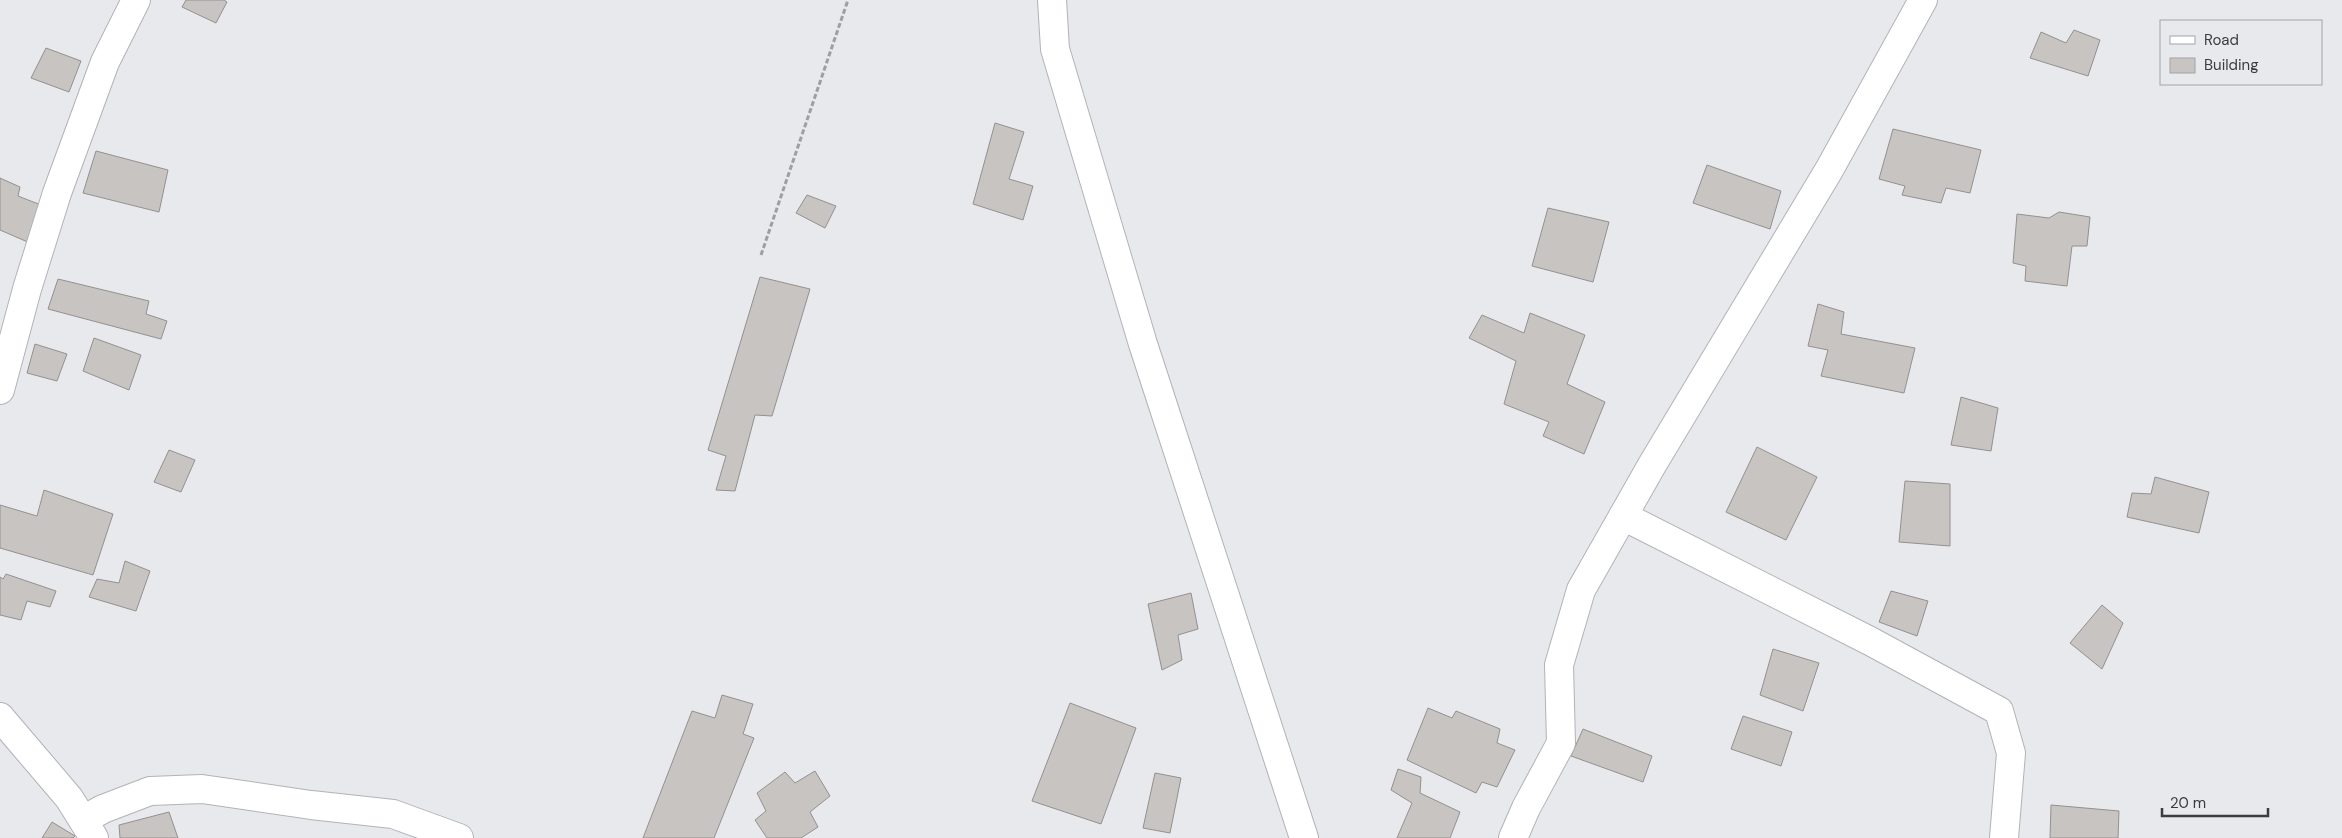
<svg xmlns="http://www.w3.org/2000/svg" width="2342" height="838" viewBox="0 0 2342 838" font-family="'DM Sans',sans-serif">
	<rect width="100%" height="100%" fill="#e7e9ed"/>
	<!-- building -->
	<g fill="#c8c4c2" stroke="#94908f">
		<polygon points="186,0 224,0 227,2 216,23 182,7"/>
		<polygon points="2074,30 2100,40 2088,76 2030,58 2041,32 2066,43"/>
		<polygon points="46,48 81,61 69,92 31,78"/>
		<polygon points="995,123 1024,132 1009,179 1033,186 1023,220 973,204"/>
		<polygon points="1893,129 1981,150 1970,193 1946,188 1941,203 1902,195 1905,186 1879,179"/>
		<polygon points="96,151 168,170 159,212 83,193"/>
		<polygon points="1707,165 1781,191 1770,229 1693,203"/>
		<polygon points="0,178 20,187 18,196 46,207 30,243 0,230"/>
		<polygon points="807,195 836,206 825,228 796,213"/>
		<polygon points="1548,208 1609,222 1593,282 1532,266"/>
		<polygon points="2059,212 2090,217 2087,246 2072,246 2067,286 2025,281 2026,266 2013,263 2017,214 2049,218"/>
		<polygon points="760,277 810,289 772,416 755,415 735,491 716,490 726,456 708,450"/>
		<polygon points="58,279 149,301 146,314 167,321 161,339 48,309"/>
		<polygon points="1818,304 1844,312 1841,334 1915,348 1904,393 1821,376 1828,350 1808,346"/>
		<polygon points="1530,313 1585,335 1567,384 1605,402 1584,454 1543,436 1549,422 1504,404 1516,361 1469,338 1482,315 1524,333"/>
		<polygon points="94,338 141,355 129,390 83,371"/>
		<polygon points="35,344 67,354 57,381 27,373"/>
		<polygon points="1961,397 1998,408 1991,451 1951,445"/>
		<polygon points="1757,447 1817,477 1786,540 1726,512"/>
		<polygon points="169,450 195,460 181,492 154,482"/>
		<polygon points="2155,477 2209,492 2199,533 2127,517 2132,493 2151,494"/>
		<polygon points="1905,481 1950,484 1950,546 1899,542"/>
		<polygon points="44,490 113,514 93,575 0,548 0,505 37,516"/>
		<polygon points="125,561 150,571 136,611 89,597 97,579 119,583"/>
		<polygon points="6,574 56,591 50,607 27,601 21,620 0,615 0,577 3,579"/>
		<polygon points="1891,591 1928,601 1917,636 1879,622"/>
		<polygon points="1191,593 1198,629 1178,635 1182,660 1162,670 1148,604"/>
		<polygon points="2102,605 2123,623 2102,669 2070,643"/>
		<polygon points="1773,649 1819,663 1803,711 1760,695"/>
		<polygon points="722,695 753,704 743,734 754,738 714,838 643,838 692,711 715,718"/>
		<polygon points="1070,703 1136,728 1101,824 1032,801"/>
		<polygon points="1428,708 1452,718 1456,711 1500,729 1497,743 1515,750 1497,787 1482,782 1476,793 1407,760"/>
		<polygon points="1743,716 1792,732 1781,766 1731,749"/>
		<polygon points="1583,729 1652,756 1643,782 1571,756"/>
		<polygon points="1398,769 1421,777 1420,793 1460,812 1450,838 1397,838 1412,803 1391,790"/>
		<polygon points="815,771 830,796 810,812 818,827 801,838 767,838 755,820 766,811 757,793 785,772 795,783"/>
		<polygon points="1155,773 1181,778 1170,833 1143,828"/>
		<polygon points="2051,805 2119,811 2118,838 2050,838"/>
		<polygon points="169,812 178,838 120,838 119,825"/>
		<polygon points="52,822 75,836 73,838 42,838"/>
	</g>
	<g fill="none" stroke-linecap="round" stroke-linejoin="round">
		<defs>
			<g id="minor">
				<polyline points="1052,0 1055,49 1143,344 1304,838"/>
				<polyline points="0,390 27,289 57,193 105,62 136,0"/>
				<polyline points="1623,516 1870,641 1999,711 2011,753 2004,838"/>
				<polyline points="0,717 69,798 94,838"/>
				<polyline points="83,820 103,809 150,791 202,789 311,805 393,814 459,838"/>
				<polyline points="1513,838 1526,808 1561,743 1559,665 1581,590 1652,465 1829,170 1923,0"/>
			</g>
		</defs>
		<!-- minor casing -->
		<use href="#minor" stroke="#b2b3b7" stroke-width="30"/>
		<!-- path -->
		<polyline stroke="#9e9fa3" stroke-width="3" stroke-dasharray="5 2.5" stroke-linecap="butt" points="761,255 848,0"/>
		<!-- minor -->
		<use href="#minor" stroke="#fff" stroke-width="28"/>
	</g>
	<!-- legend -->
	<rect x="2160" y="20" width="162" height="65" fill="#e7e9ed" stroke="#a3a4a7"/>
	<rect x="2170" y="36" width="25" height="8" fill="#ffffff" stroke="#a3a4a7"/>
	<text x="2204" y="45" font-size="15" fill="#3c3c3e">Road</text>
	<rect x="2170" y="58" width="25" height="15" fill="#c8c4c2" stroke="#a3a4a7"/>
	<text x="2204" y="70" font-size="15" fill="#3c3c3e">Building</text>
	<!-- scale -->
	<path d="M2162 808v8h106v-8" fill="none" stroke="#3c3c3e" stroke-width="2.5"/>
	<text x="2170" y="808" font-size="15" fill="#3c3c3e" stroke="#e7e9ed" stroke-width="4" paint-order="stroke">20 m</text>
</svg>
